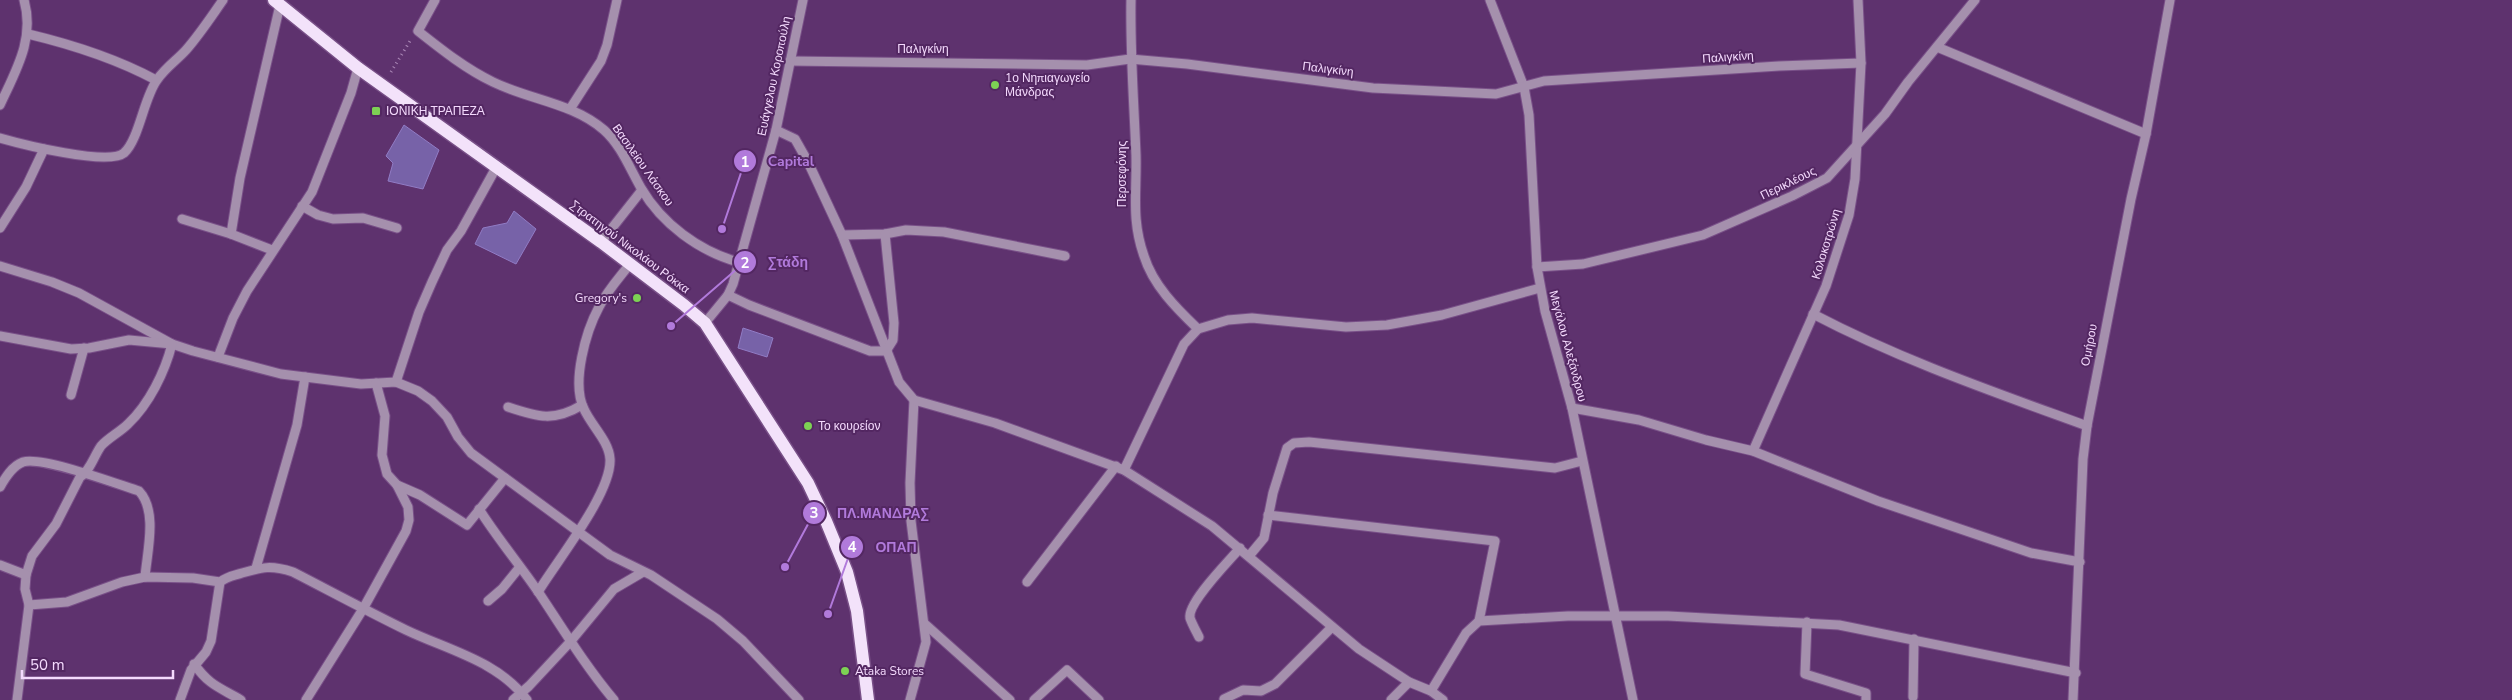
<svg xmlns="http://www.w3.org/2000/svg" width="2512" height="700" viewBox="0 0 2512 700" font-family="'Nunito Sans',sans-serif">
	<rect width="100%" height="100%" fill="#5e326e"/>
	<!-- building -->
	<g fill="#7762a8" stroke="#917cc5">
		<polygon points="404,125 439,150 423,189 388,181 393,163 386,156"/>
		<polygon points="514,211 536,229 516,264 475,244 483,228 507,223"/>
		<polygon points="743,328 773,338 767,357 738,348"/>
	</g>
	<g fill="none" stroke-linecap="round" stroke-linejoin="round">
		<defs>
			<g id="minor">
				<path d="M435,0L418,31C442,50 466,69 493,82C530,100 573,103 604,130C621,145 630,169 641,188C662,224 699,251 738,262"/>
				<path d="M1131,0C1130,52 1134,103 1136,155C1137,193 1131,219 1144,256C1153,285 1176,308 1198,329"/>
				<polyline points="1490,0 1524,87 1529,115 1537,267 1545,311 1572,408 1633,700"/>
				<path d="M28,34C74,45 115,58 156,80"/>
				<polyline points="1937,47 2146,134"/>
				<polyline points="790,61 1087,65 1130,59 1187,64 1373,88 1496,94 1544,81 1779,66 1861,63"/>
				<path d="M0,105C16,70 35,39 24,0"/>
				<polyline points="570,109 601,61 607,45 617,0"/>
				<polyline points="776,130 795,139 808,162 842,235 899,382 914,400 910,483 911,521 926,642 910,700"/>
				<path d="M0,138C21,144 108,166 124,153C139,140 144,97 157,80C165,68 177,60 186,50C200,34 211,17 223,0"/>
				<polyline points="302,206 318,215 333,219 363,218 397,228"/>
				<polyline points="182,219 231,234 272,250"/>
				<polyline points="0,228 26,187 44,149"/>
				<polyline points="231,234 240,178 280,5"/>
				<polyline points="842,235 885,234 906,230 944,232 1065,256"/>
				<polyline points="601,242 642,190"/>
				<polyline points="0,266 52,282 79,293 172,344 193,351 281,374 361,384 396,382 418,391 432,401 447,417 458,437 471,453 610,555 651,575 717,619 743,641 799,700"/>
				<polyline points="1537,267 1583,264 1703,235 1792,196 1827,178 1885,114 1908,82 1975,0"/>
				<polyline points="728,295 749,305 870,351 886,351 893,340 894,323 885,234"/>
				<path d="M1813,314C1901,360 1994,392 2087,426"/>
				<polyline points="705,323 728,295 733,284 776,130 803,0"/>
				<path d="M0,336L71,349L89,348L129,340L172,344C165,372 149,404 128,424C120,432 108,438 101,446C94,456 90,471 80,477L56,524L32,556L26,575L25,589L29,605L17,700"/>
				<polyline points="218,357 233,318 247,291 312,192 351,93 358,68"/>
				<polyline points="396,382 419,312 432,282 447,250 461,231 497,166"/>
				<polyline points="71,395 84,348"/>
				<polyline points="914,400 995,423 1124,470 1212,526 1359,649 1409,682 1431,691 1443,700"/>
				<path d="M508,407C538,417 554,422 582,405"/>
				<polyline points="1572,408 1639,420 1706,440 1753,451 1878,501 2031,553 2080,562"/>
				<polyline points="1753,451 1826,286 1849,215 1855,179 1861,63 1858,0"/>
				<polyline points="1124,470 1184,344 1198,329 1228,320 1252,318 1346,327 1387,325 1442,315 1540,288"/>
				<polyline points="397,485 420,495 467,525 505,478"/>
				<path d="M0,487C5,478 12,466 23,462C42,456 117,484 139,491C158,511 147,552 145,577"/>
				<path d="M479,509C498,539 520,565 539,593C563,629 586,667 614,700"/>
				<polyline points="1268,515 1495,541 1479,621"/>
				<polyline points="1249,556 1264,538 1273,493 1287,448 1294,443 1309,442 1555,468 1582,461"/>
				<polyline points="0,565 26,575"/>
				<polyline points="256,568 297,425 305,377"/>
				<polyline points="1027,582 1116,466"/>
				<path d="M538,592C556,562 612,493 610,459C609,441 591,425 584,409C571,383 586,331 599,307C607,291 619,278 630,264"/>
				<polyline points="488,601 502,589 519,568"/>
				<path d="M29,605L67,602L122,582L145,577L193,578L220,582C228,576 233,576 242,573C263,567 271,565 293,572C330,591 367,611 406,630C448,650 498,661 527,700"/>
				<polyline points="1807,622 1805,674 1866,693 1866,700"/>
				<polyline points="925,624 1010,700"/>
				<path d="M1199,637C1196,631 1192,624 1190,618C1187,603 1229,561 1240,548"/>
				<path d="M194,664C210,686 219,687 241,700"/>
				<polyline points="1431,691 1466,633 1479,621 1568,616 1668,616 1839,625 2076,673"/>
				<polyline points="1913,697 1914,639"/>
				<polyline points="1224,699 1243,690 1261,691 1275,684 1332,627"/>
				<polyline points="180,700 191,670 206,652 211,641 220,582"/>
				<polyline points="306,700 363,609 406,531 409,520 408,507 397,485 387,474 382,455 385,416 376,383"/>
				<polyline points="513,700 529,686 571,641 614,589 643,572"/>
				<polyline points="1034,700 1067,670 1099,700"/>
				<polyline points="1391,700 1409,682"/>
				<polyline points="2073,700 2083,459 2087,426 2131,199 2146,134 2170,0"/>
			</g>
			<polyline id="major" points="274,0 358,68 601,242 684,305 705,323 808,483 826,521 847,572 857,611 868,700"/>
		</defs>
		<!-- minor casing -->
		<use href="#minor" stroke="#795088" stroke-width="11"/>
		<!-- major casing -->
		<use href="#major" stroke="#795088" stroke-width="15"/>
		<!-- path -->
		<polyline stroke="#aa87b6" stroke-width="3" stroke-dasharray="1 4" stroke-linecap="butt" points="391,72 410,41"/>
		<!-- minor -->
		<use href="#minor" stroke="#a590ad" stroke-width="9"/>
		<!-- major -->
		<use href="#major" stroke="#f3e2fa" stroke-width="12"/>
	</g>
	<!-- markers -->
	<g fill="#7dd154" stroke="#532762" stroke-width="2">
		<circle cx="995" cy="85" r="5"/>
		<rect x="371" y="106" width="10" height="10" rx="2.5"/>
		<circle cx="637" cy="298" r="5"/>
		<circle cx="808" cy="426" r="5"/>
		<circle cx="845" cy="671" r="5"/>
	</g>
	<g text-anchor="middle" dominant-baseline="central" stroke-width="4" stroke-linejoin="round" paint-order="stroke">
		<!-- street labels -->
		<g font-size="12" fill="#f4dafd" stroke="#532762">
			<text x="923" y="49">Παλιγκίνη</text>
			<text transform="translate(1728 57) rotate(-4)">Παλιγκίνη</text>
			<text transform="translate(1328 69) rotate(7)">Παλιγκίνη</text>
			<text transform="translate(774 76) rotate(-78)">Ευάγγελου Κοροπούλη</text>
			<text transform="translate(643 165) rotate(55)">Βασιλείου Λάσκου</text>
			<text transform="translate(1122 174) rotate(-90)">Περσεφόνης</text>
			<text transform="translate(1788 183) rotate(-26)">Περικλέους</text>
			<text transform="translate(1826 244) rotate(-73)">Κολοκοτρώνη</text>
			<text transform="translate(630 247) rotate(37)">Στρατηγού Νικολάου Ρόκκα</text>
			<text transform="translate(2089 345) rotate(-79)">Ομήρου</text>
			<text transform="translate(1568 346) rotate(75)">Μεγάλου Αλεξάνδρου</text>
		</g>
		<!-- poi labels -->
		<g font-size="12" fill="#f4dafd" stroke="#532762" text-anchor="start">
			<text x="1005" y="78">1ο Νηπιαγωγείο<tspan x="1005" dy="14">Μάνδρας</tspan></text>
			<text x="386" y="111">ΙΟΝΙΚΗ ΤΡΑΠΕΖΑ</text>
			<text x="627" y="298" text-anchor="end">Gregory's</text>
			<text x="818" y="426">Το κουρείον</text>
			<text x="855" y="671">Ataka Stores</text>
		</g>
	</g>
	<!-- callouts -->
	<path fill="none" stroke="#b17adb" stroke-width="2" d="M722 229L745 161M671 326L745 262M785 567L814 513M828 614L852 547"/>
	<g fill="#b17adb" stroke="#532762" stroke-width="2">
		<circle cx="722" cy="229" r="5"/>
		<circle cx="671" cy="326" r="5"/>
		<circle cx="785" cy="567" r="5"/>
		<circle cx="828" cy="614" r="5"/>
		<circle cx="745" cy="161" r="12"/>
		<circle cx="745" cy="262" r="12"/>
		<circle cx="814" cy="513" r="12"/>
		<circle cx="852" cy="547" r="12"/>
	</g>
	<g font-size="15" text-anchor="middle" font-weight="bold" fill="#fff">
		<text x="745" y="167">1</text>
		<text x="745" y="268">2</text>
		<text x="814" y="518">3</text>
		<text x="852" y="552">4</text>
	</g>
	<g font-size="14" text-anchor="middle" font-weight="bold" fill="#b17adb" stroke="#532762" stroke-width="4" stroke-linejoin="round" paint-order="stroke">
		<text x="791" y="166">Capital</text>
		<text x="788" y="267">Στάδη</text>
		<text x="883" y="518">ΠΛ.ΜΑΝΔΡΑΣ</text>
		<text x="896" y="552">ΟΠΑΠ</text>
	</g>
	<!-- scale -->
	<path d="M22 670v8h151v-8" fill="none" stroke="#f4dafd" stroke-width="2.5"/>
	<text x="30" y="670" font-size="15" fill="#f4dafd" stroke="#532762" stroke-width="4" paint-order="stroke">50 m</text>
</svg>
